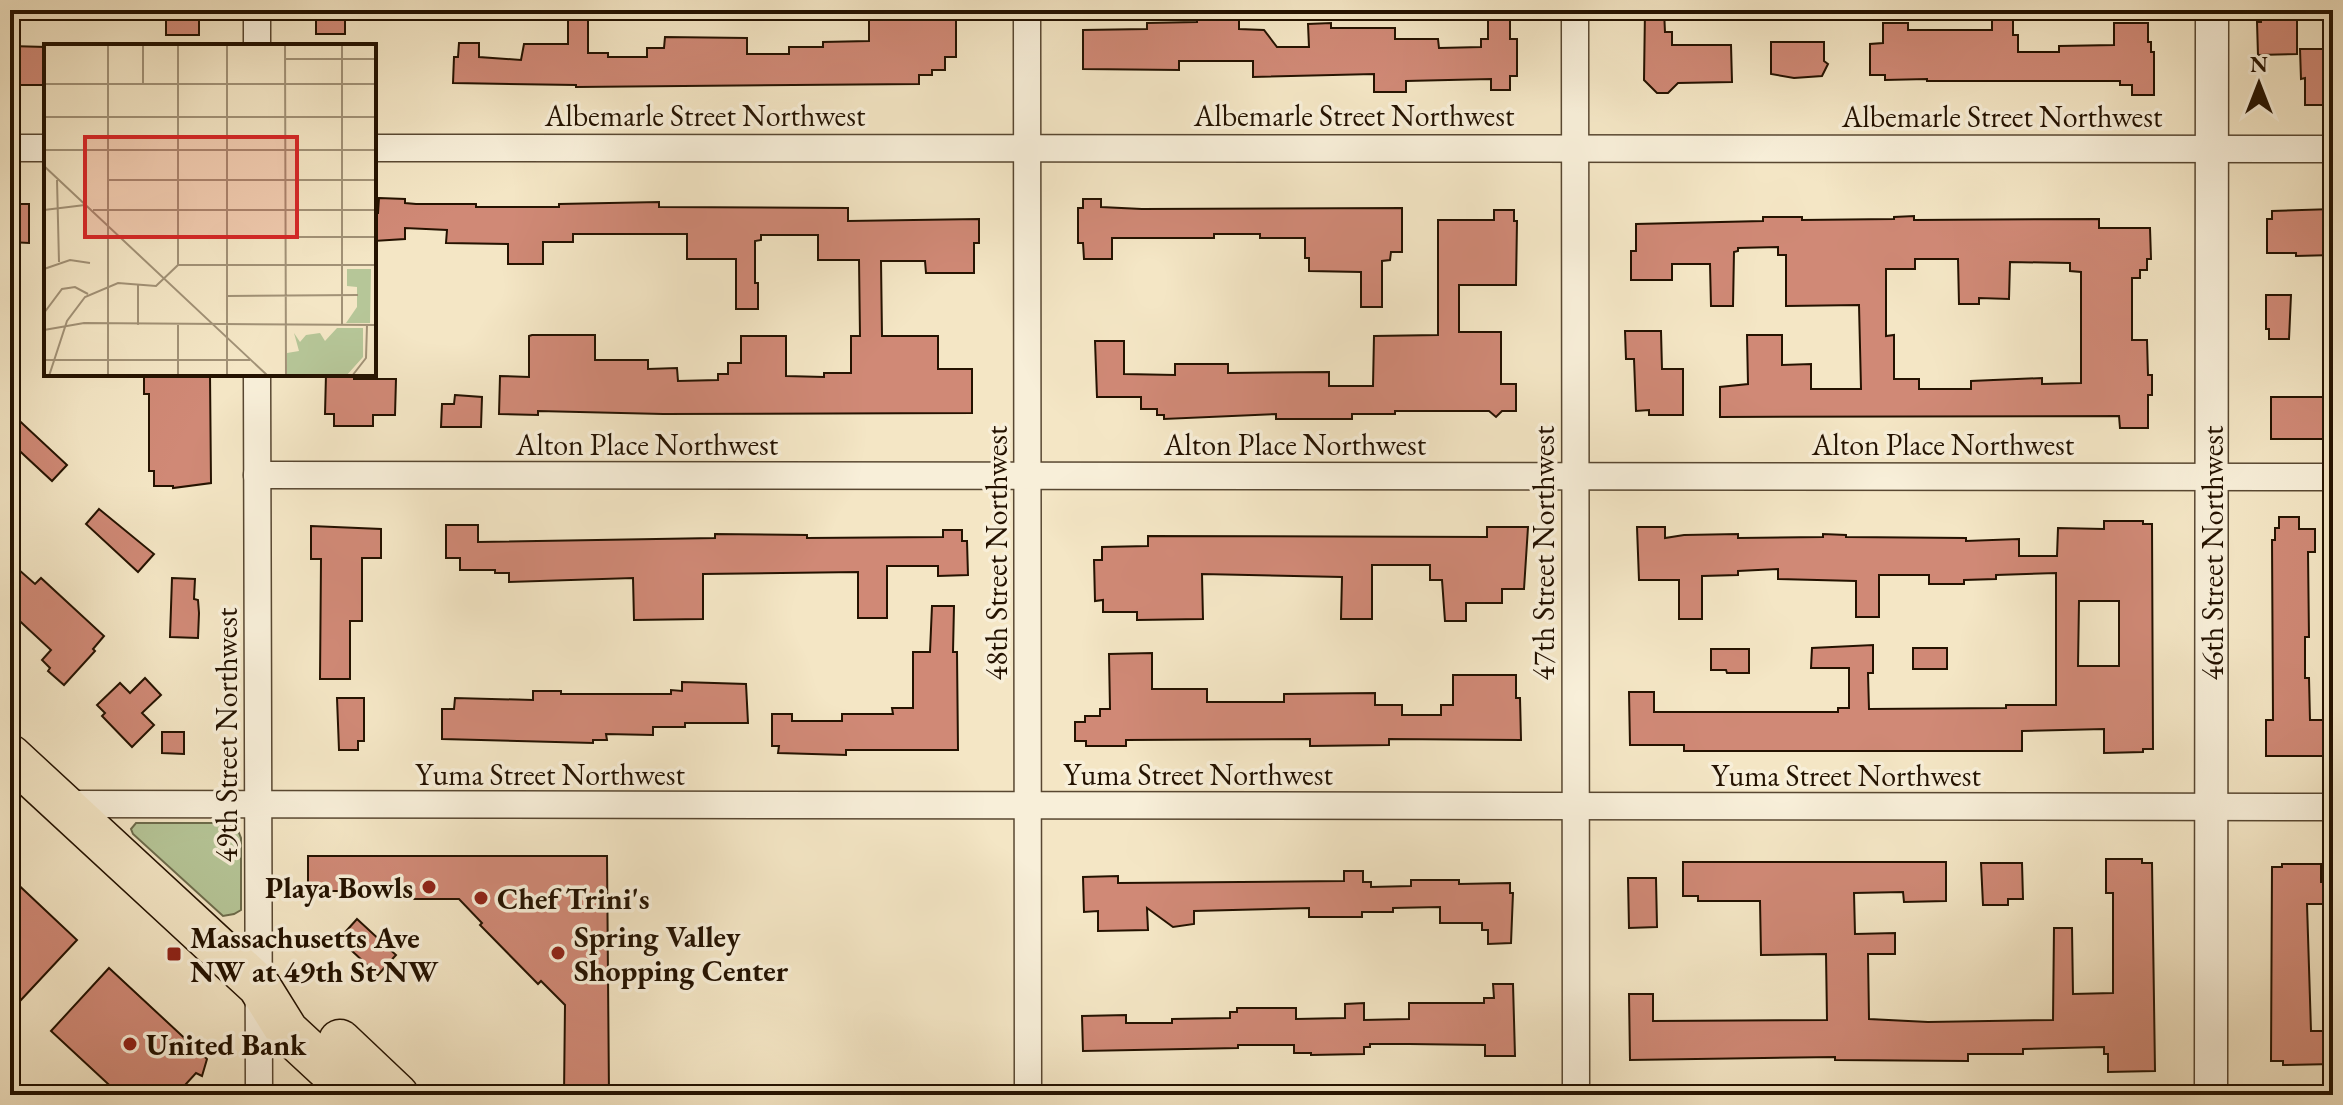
<svg xmlns="http://www.w3.org/2000/svg" width="2343" height="1105" viewBox="0 0 2343 1105" font-family="'EB Garamond',serif">
	<rect width="100%" height="100%" fill="#f4e6c5"/>
	<filter id="stains"><feTurbulence type="fractalNoise" baseFrequency=".0025" numOctaves="4"/><feColorMatrix values="0 0 0 0 .2 0 0 0 0 .09 0 0 0 0 .02 0 0 0 .5 -.17"/></filter>
	<radialGradient id="worn" r=".72"><stop offset=".6" stop-color="#630" stop-opacity="0"/><stop offset="1" stop-color="#630" stop-opacity=".3"/></radialGradient>
	<!-- green -->
	<polygon fill="#b6c698" stroke="#6d6c4c" stroke-width="2" points="136,823 226,823 237,828 241,838 241,910 234,914 223,916 133,834 131,829"/>
	<!-- building -->
	<g fill="#d08976" stroke="#241200" stroke-width="2" fill-rule="evenodd">
		<rect x="166" y="10" width="33" height="25"/>
		<rect x="316" y="10" width="29" height="24"/>
		<polygon points="568,10 588,10 588,53 608,53 608,57 647,57 647,48 664,48 665,37 747,38 747,54 789,54 789,47 823,47 823,42 869,41 869,10 956,10 956,57 945,57 945,70 932,70 932,75 919,75 919,84 576,87 576,85 453,83 454,57 458,57 459,43 479,43 479,57 521,60 524,44 568,44"/>
		<polygon points="1645,10 1664,10 1665,32 1672,32 1672,45 1731,45 1732,82 1678,83 1668,93 1657,93 1644,80"/>
		<polygon points="2261,10 2297,10 2297,54 2258,55 2257,22 2261,22"/>
		<polygon points="1197,17 1239,17 1239,29 1264,30 1277,47 1309,47 1308,24 1331,23 1331,28 1395,28 1395,39 1438,39 1439,48 1481,47 1481,39 1488,39 1488,17 1510,17 1510,39 1517,39 1517,76 1510,76 1510,90 1491,90 1491,79 1406,81 1406,92 1374,92 1374,74 1253,77 1253,61 1179,61 1179,70 1083,69 1083,30 1147,29 1147,23 1197,22"/>
		<polygon points="1992,19 2013,19 2013,35 2018,35 2018,52 2059,52 2059,46 2114,45 2114,23 2148,23 2148,42 2151,42 2151,52 2154,52 2154,95 2132,95 2132,85 2120,85 2120,81 1927,81 1927,79 1885,80 1885,75 1870,75 1870,44 1883,43 1883,23 1908,23 1908,30 1992,30"/>
		<polygon points="1771,42 1824,42 1824,61 1828,64 1822,76 1794,78 1771,74"/>
		<polygon points="10,46 46,47 46,85 10,85"/>
		<polygon points="2300,49 2333,49 2333,105 2305,105 2305,78 2301,79"/>
		<polygon points="379,198 405,199 405,203 416,204 476,204 476,207 559,207 559,204 659,202 659,207 848,208 848,221 979,219 979,243 974,243 974,273 926,273 925,261 881,261 882,336 938,336 938,369 972,369 972,413 663,414 538,411 538,415 499,414 500,376 529,377 529,336 532,335 595,335 595,360 648,360 648,369 677,368 678,381 718,380 718,374 728,374 728,363 741,363 741,336 786,336 786,376 824,377 824,373 851,373 851,336 860,336 859,260 818,260 818,235 761,235 761,240 755,241 755,283 758,283 758,309 736,309 736,259 687,259 687,234 573,234 573,242 543,242 543,264 508,264 508,244 446,243 447,230 405,228 405,239 374,241 374,213 378,213"/>
		<polygon points="1083,199 1101,199 1101,207 1142,209 1402,208 1402,252 1391,252 1390,260 1382,261 1382,307 1361,307 1361,272 1309,271 1309,258 1305,258 1305,238 1260,238 1260,234 1214,234 1214,238 1112,238 1112,259 1084,259 1083,243 1078,243 1078,208 1083,208"/>
		<polygon points="10,204 29,204 29,243 10,242"/>
		<polygon points="2333,209 2333,255 2296,256 2296,253 2267,253 2267,219 2272,219 2272,211"/>
		<polygon points="1494,210 1514,210 1514,221 1517,221 1516,285 1459,285 1459,332 1501,332 1501,384 1516,384 1516,411 1502,411 1496,417 1489,411 1395,411 1395,414 1352,414 1352,419 1276,419 1276,414 1164,419 1164,415 1157,415 1157,409 1141,409 1141,397 1097,397 1095,341 1124,341 1124,374 1175,375 1175,364 1228,364 1228,373 1329,372 1329,386 1373,386 1374,336 1438,335 1438,220 1494,220"/>
		<path d="M1914,216V220L2099,219V228H2150L2151,259H2147V270H2140V278H2132V340H2147L2148,375H2152V395H2148V428H2120L2119,416L1720,417V387L1748,384L1747,335H1782V365L1811,364V389H1861L1859,305L1786,306V255H1778V247L1738,248V251L1734,252L1733,306H1711L1710,264H1672V280H1631V251H1636V224L1763,221V217H1802V220L1894,219V217ZM1915,259H1958L1959,304H1979V298L2009,299L2010,262L2070,263V271L2081,272V383L2042,384V378L1971,381V389H1919V379H1894V335L1886,336V269H1915Z"/>
		<polygon points="2266,295 2291,295 2289,339 2269,339 2269,329 2266,329"/>
		<polygon points="1625,331 1661,331 1662,369 1683,369 1683,415 1649,415 1649,410 1636,411 1634,359 1626,359"/>
		<polygon points="144,374 210,374 211,483 173,488 173,486 154,486 154,471 149,471 149,394 144,394"/>
		<polygon points="326,374 354,374 354,379 396,379 395,415 373,415 373,426 334,426 334,414 325,414"/>
		<polygon points="455,395 482,397 481,427 441,427 442,404 454,404"/>
		<rect x="2271" y="397" width="62" height="42"/>
		<polygon points="10,412 67,465 52,481 10,442"/>
		<polygon points="99,509 154,554 138,572 86,524"/>
		<polygon points="2279,517 2299,517 2299,529 2315,529 2315,552 2308,552 2309,637 2305,637 2305,678 2309,678 2310,720 2327,720 2328,756 2266,756 2266,720 2273,720 2272,540 2275,540 2275,528 2279,528"/>
		<path d="M2104,521H2143V524H2152L2153,749H2143V752L2104,753V729L2022,731V751H1684V745H1630L1629,692H1654V712H1838V708H1849V668H1811L1812,648L1873,645V673H1868L1869,709L2006,708V705H2056V573L1996,575V579L1964,580V584H1929V575H1879V617H1856V581L1778,579V569L1738,571V575L1702,576V619H1679V580H1639L1637,527H1665V538L1684,535L1738,534V538L1823,537V534L1846,535V537L1966,538V541L2019,539V556H2057L2058,528L2104,529ZM2079,601H2119V666H2078Z"/>
		<polygon points="446,525 478,525 478,542 715,538 715,534 807,535 807,538 943,537 943,530 962,530 962,541 967,541 968,575 938,576 938,566 887,566 887,618 858,618 858,572 703,574 703,619 634,620 633,578 509,582 509,573 495,573 495,570 460,570 460,558 446,558"/>
		<polygon points="311,526 381,529 381,558 362,558 362,621 350,621 350,679 320,679 321,559 311,559"/>
		<polygon points="1487,527 1528,527 1524,589 1502,589 1502,603 1466,603 1466,621 1445,621 1442,580 1430,580 1430,565 1372,565 1372,619 1341,619 1342,577 1202,574 1203,619 1137,620 1137,612 1103,612 1103,600 1095,601 1094,560 1102,560 1102,547 1148,546 1148,536 1487,537"/>
		<polygon points="10,562 35,584 41,578 104,636 93,649 95,651 64,685 48,671 50,668 42,660 51,650 10,612"/>
		<polygon points="172,578 195,579 194,599 198,600 199,613 198,638 170,637"/>
		<polygon points="932,606 954,606 953,652 957,652 958,750 846,750 846,755 778,753 779,746 772,746 772,714 792,714 792,721 842,721 842,714 893,714 892,708 913,708 913,652 930,652"/>
		<rect x="1913" y="648" width="34" height="21"/>
		<polygon points="1711,649 1749,649 1749,673 1727,673 1726,670 1711,670"/>
		<polygon points="1152,653 1152,689 1207,689 1207,702 1284,702 1284,694 1375,693 1375,705 1402,705 1402,715 1441,715 1441,705 1453,705 1453,675 1516,675 1516,698 1520,698 1521,740 1389,739 1389,745 1310,746 1310,739 1126,740 1126,746 1086,746 1086,741 1075,741 1075,722 1085,722 1085,716 1100,716 1100,709 1110,709 1109,654"/>
		<polygon points="145,678 161,695 142,713 154,725 132,747 102,716 105,713 97,705 120,683 130,693"/>
		<polygon points="682,682 746,684 748,723 685,723 685,727 653,727 653,735 606,734 607,740 593,740 593,743 442,739 442,709 454,709 455,698 533,700 533,691 561,691 561,694 671,694 671,690 682,691"/>
		<polygon points="337,698 364,698 364,741 358,741 358,750 339,750"/>
		<polygon points="162,732 184,732 184,754 162,753"/>
		<polygon points="308,856 607,856 609,1095 564,1095 565,1005 541,981 538,984 480,925 482,923 459,899 411,899 411,891 308,891"/>
		<polygon points="2106,859 2142,859 2142,863 2152,863 2155,1071 2108,1072 2108,1054 2104,1054 2104,1047 2023,1049 2023,1054 1968,1054 1968,1061 1835,1060 1835,1057 1630,1060 1629,994 1653,994 1653,1021 1827,1020 1826,954 1761,955 1760,901 1698,901 1698,896 1683,896 1683,862 1946,862 1946,901 1904,902 1903,892 1854,893 1855,934 1895,933 1895,954 1868,954 1869,1019 1928,1022 2053,1020 2054,928 2072,928 2073,994 2113,993 2113,893 2106,893"/>
		<polygon points="1981,863 2022,863 2023,899 2008,899 2008,905 1983,905"/>
		<polygon points="2282,864 2321,864 2321,882 2333,882 2333,904 2307,904 2311,1031 2333,1031 2333,1064 2283,1065 2283,1061 2271,1061 2272,867 2282,867"/>
		<polygon points="1344,871 1363,871 1363,882 1371,882 1371,887 1411,886 1411,880 1459,880 1459,884 1510,883 1510,893 1513,893 1511,943 1488,944 1488,930 1482,930 1482,923 1440,923 1440,907 1393,908 1393,912 1362,912 1362,917 1309,917 1309,908 1194,911 1194,924 1173,927 1147,908 1148,930 1098,931 1098,911 1084,912 1083,877 1118,876 1118,883 1344,881"/>
		<polygon points="10,877 77,940 20,1001 10,992"/>
		<polygon points="1628,878 1656,878 1657,927 1629,928"/>
		<polygon points="357,919 396,955 378,975 339,939"/>
		<polygon points="109,968 207,1059 202,1076 196,1073 176,1095 120,1095 51,1031"/>
		<polygon points="1493,984 1513,984 1515,1056 1485,1056 1485,1045 1409,1044 1370,1044 1370,1047 1364,1047 1364,1054 1311,1055 1311,1053 1294,1053 1294,1045 1238,1045 1238,1048 1083,1051 1082,1016 1126,1015 1126,1023 1172,1023 1172,1019 1230,1018 1230,1012 1237,1012 1237,1008 1296,1008 1296,1019 1345,1018 1345,1004 1364,1003 1364,1020 1409,1019 1409,1003 1484,1003 1484,998 1494,998"/>
	</g>
	<g fill="none" stroke-linecap="round" stroke-linejoin="round">
		<defs>
			<g id="minor">
				<polyline points="1027,10 1028,1095"/>
				<polyline points="1575,10 1576,1095"/>
				<polyline points="257,46 257,10"/>
				<polyline points="10,148 46,148"/>
				<polyline points="374,148 2333,149"/>
				<polyline points="257,374 259,1095"/>
				<polyline points="257,475 2333,477"/>
				<polyline points="63,804 2333,807"/>
			</g>
			<polyline id="tertiary" points="2211,1095 2212,10"/>
			<g id="primary">
				<polyline points="10,756 259,986 287,1031 356,1095"/>
				<polyline points="340,1041 397,1095"/>
			</g>
		</defs>
		<!-- minor casing -->
		<use href="#minor" stroke="#584731" stroke-width="29"/>
		<!-- tertiary casing -->
		<use href="#tertiary" stroke="#584731" stroke-width="35"/>
		<!-- primary casing -->
		<use href="#primary" stroke="#241200" stroke-width="45"/>
		<!-- minor -->
		<use href="#minor" stroke="#f8efd9" stroke-width="26"/>
		<!-- tertiary -->
		<use href="#tertiary" stroke="#f8efd9" stroke-width="32"/>
		<!-- primary -->
		<use href="#primary" stroke="#f4e6c5" stroke-width="42"/>
	</g>
	<!-- markers -->
	<g fill="#8f2418" stroke="#f8efd9" stroke-width="3">
		<circle cx="429" cy="887" r="8"/>
		<circle cx="481" cy="898" r="8"/>
		<circle cx="558" cy="953" r="8"/>
		<rect x="166" y="946" width="16" height="16" rx="4"/>
		<circle cx="130" cy="1044" r="8"/>
	</g>
	<g text-anchor="middle" dominant-baseline="central" stroke-width="7" stroke-linejoin="round" paint-order="stroke">
		<!-- street labels -->
		<g font-size="30" fill="#241200" stroke="#f8efd9">
			<text x="705" y="115">Albemarle Street Northwest</text>
			<text x="1354" y="115">Albemarle Street Northwest</text>
			<text x="2002" y="116">Albemarle Street Northwest</text>
			<text x="647" y="444">Alton Place Northwest</text>
			<text x="1295" y="444">Alton Place Northwest</text>
			<text x="1943" y="444">Alton Place Northwest</text>
			<text transform="translate(996 553) rotate(-90)">48th Street Northwest</text>
			<text transform="translate(1543 553) rotate(-90)">47th Street Northwest</text>
			<text transform="translate(2212 553) rotate(-90)">46th Street Northwest</text>
			<text transform="translate(226 735) rotate(-90)">49th Street Northwest</text>
			<text x="550" y="774">Yuma Street Northwest</text>
			<text x="1198" y="774">Yuma Street Northwest</text>
			<text x="1846" y="775">Yuma Street Northwest</text>
		</g>
		<!-- poi labels -->
		<g font-size="30" font-weight="bold" fill="#241200" stroke="#f8efd9" text-anchor="start">
			<text x="413" y="887" text-anchor="end">Playa Bowls</text>
			<text x="497" y="898">Chef Trini's</text>
			<text x="574" y="936">Spring Valley<tspan x="574" dy="34">Shopping Center</tspan></text>
			<text x="190" y="937">Massachusetts Ave<tspan x="190" dy="34">NW at 49th St NW</tspan></text>
			<text x="146" y="1044">United Bank</text>
		</g>
	</g>
	<!-- overview -->
	<g transform="translate(44 44)">
		<rect width="332" height="332" fill="#f4e6c5"/>
		<path d="M303,225H327L326,279H302L313,263V243L303,242ZM293,284H319V313L302,332H243V309L255,307L250,289L256,298L262,291L276,289L281,297Z" fill="#b6c698"/>
		<path fill="none" stroke="#a19176" stroke-width="2" d="M99,0V40M183,0V332M241,0L242,332M298,0V281M241,15H332M0,40H332M0,73H332M0,106H332M0,122L224,332M13,136L15,218M64,136H332M0,166L41,161M49,166H332M134,193H332M134,221H332M0,225L26,216L46,219M94,240V281M183,252L314,251M0,269L18,245L31,243L44,250M134,281V332M0,286L40,279L332,281M0,316H206M5,332L23,277L41,253L74,239L112,242L134,221V0M64,332V0M308,332L322,314L323,281"/>
		<path fill="#d62828" fill-opacity="0.15" stroke="#d62828" stroke-width="4" d="M41,93H253V193H41Z"/>
		<rect width="332" height="332" fill="none" stroke="#241200" stroke-width="4"/>
	</g>
	<!-- margin -->
	<rect width="2343" height="1105" fill="none" stroke="#f4e6c5" stroke-width="40"/>
	<rect x="12" y="12" width="2319" height="1081" fill="none" stroke="#241200" stroke-width="4"/>
	<rect x="20" y="20" width="2303" height="1065" fill="none" stroke="#241200" stroke-width="2"/>
	<!-- north arrow -->
	<g transform="translate(2259 84)" stroke="#f8efd9" stroke-width="6" paint-order="stroke">
	<path d="M0-6L14 30L0 20L-14 30Z" fill="#241200"/>
	<text y="-12" font-size="22" font-weight="bold" text-anchor="middle" fill="#241200">N</text>
	</g>
	<rect width="100%" height="100%" filter="url(#stains)"/>
	<rect width="100%" height="100%" fill="url(#worn)"/>
</svg>
